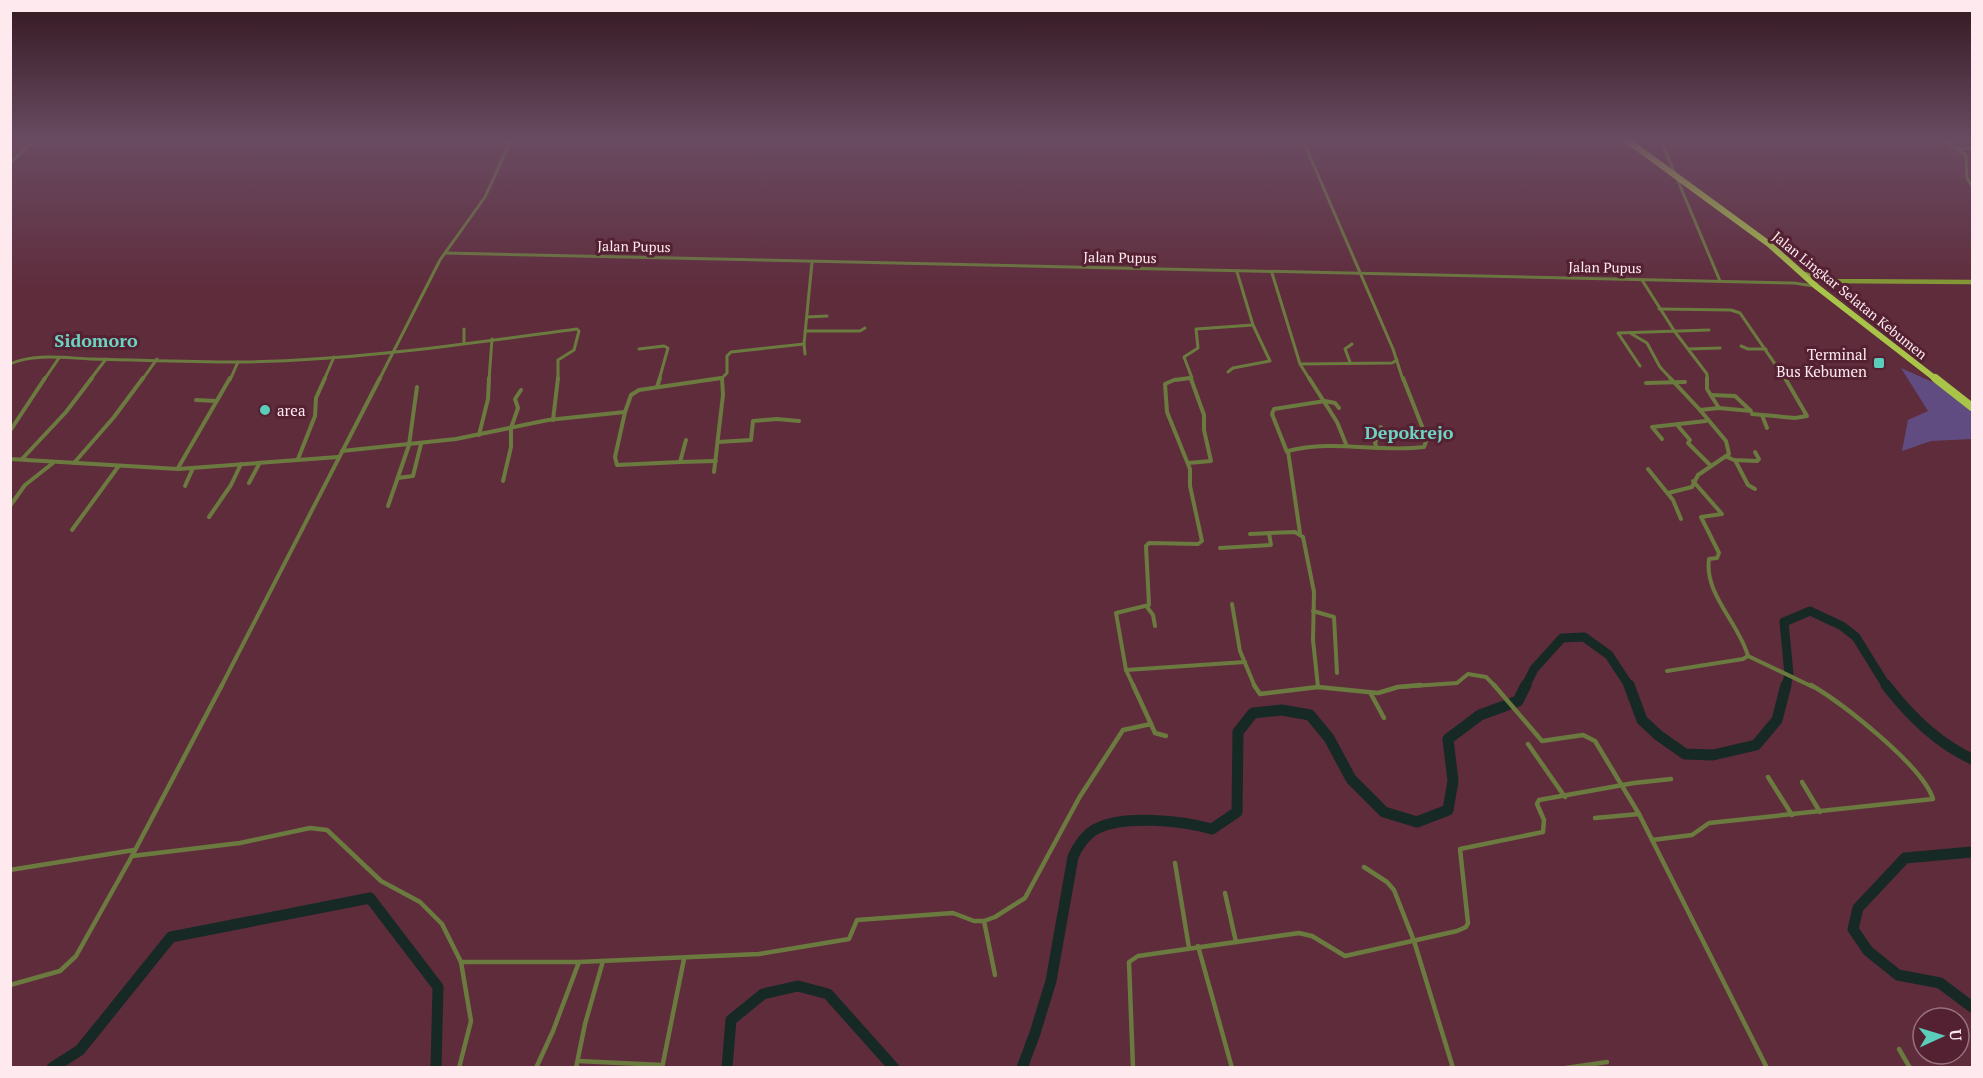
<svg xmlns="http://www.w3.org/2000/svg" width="1983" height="1078" viewBox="0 0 1983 1078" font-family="'PT Serif',serif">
	<rect width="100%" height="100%" fill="#5f2c3c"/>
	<!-- green -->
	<polygon fill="#614c81" points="1901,368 1955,392 1972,405 1972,439 1931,441 1902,451 1908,420 1928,411"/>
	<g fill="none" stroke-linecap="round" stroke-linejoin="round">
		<!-- river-far1 -->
		<g stroke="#162925" stroke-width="9">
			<polyline points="1525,687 1534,669 1562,638 1584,637 1609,655 1630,687"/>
			<polyline points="1786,687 1789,674 1784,622 1810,611 1842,626 1856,637 1887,687"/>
		</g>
		<!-- river -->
		<g stroke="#162925" stroke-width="11">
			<polyline points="1629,685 1642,720 1658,735 1685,754 1713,755 1756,745 1777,720 1786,685"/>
			<path d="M1886,685C1909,715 1937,743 1972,759"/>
			<polyline points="1972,852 1905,858 1858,908 1853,929 1868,951 1898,975 1940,983 1972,1007"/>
			<polyline points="52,1068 80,1050 171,937 370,898 438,987 436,1068"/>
			<polyline points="727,1068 731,1020 763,994 798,986 828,994 894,1068"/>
			<path d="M1022,1068L1035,1033L1051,981L1073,857C1077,847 1086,834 1096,829C1124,814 1183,821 1212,829L1237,812L1238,732L1253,713L1282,710L1310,715L1329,738L1351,779L1384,812L1417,822L1448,810L1453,781L1448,739L1480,715L1518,701L1526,685"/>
		</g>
		<!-- street-far2 -->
		<g stroke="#6b7a3e" stroke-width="3">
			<polyline points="1302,138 1393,349 1403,380"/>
			<polyline points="1660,138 1720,281"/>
			<polyline points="1939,138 1966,155 1967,178 1972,186"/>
			<polyline points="1968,138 1972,142"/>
			<polyline points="1958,149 1972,148"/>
			<polyline points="10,163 37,138"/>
			<polyline points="445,253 1794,283 1814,286"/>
			<polyline points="1272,273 1300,364 1310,380"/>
			<polyline points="1642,280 1675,332 1707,374 1707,380"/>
			<polyline points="1659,309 1731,310 1740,313 1786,380"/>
			<polyline points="807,317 827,316"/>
			<polyline points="464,329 464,342"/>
			<polyline points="806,331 860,331 865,328"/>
			<polyline points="1630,333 1647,343 1660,367 1672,380"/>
			<polyline points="804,344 805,354"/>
			<polyline points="1741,346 1748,349 1766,349"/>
			<polyline points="639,349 664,346 668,348 659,380"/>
			<polyline points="1689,349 1720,348"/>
			<polyline points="1350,362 1345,349 1352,344"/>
			<path d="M10,364C34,353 65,358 91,359C140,360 188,362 237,362C351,361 464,344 577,329L579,331L574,350L558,360V380"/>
			<polyline points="1301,364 1392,363 1397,360"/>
			<polyline points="1640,366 1618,333 1709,330"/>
			<polyline points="1228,372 1233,368 1270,361 1253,325 1237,272"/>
			<polyline points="44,380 59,358"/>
			<polyline points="90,380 106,359"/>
			<polyline points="142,380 157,359"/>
			<polyline points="230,380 238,362"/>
			<polyline points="324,380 334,357"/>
			<polyline points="379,380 440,260 485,197 512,138"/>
			<polyline points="489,380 492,339"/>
			<polyline points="710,380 722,378 727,373 727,356 731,352 804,344 812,262"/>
			<polyline points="1177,380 1192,378 1184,357 1198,348 1196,329 1253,325"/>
		</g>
		<!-- street-far1 -->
		<g stroke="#6b7a3e" stroke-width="4">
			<polyline points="1309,378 1337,422 1346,444"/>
			<polyline points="1670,378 1700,410"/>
			<polyline points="1707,378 1707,389 1719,408"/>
			<polyline points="1646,383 1685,382"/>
			<polyline points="657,387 660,378"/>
			<polyline points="196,400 216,401"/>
			<polyline points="625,412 615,457 617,465 680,462"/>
			<polyline points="1752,414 1795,418 1807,416 1785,378"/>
			<polyline points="1762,415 1767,428"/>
			<polyline points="553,420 558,378"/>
			<polyline points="1678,426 1690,440 1688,443 1710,465"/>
			<polyline points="10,431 45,378"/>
			<polyline points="479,435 488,399 489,378"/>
			<polyline points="1662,439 1652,427 1706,421"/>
			<polyline points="686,440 680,462 716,461"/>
			<polyline points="718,442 751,440 753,421 777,419 799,421"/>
			<polyline points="1377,448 1375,443 1381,427"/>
			<polyline points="342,451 456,439 548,420 625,412 631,395 639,390 721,378"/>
			<polyline points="1287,452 1272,414 1274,409 1325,401 1335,403 1339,408"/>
			<polyline points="1727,457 1734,460 1757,461 1759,459 1755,452"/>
			<polyline points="10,459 178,469 338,457"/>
			<polyline points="22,459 66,412 92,378"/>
			<polyline points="298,459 315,416 316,398 325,378"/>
			<polyline points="1735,460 1748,485 1755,489"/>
			<polyline points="74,463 114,417 143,378"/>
			<polyline points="1188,463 1211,461 1204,430 1204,415 1191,379"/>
			<polyline points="178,468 230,378"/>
			<polyline points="1648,469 1673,500 1681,519"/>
			<polyline points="714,472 723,395 722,378"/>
			<polyline points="398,478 413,476 421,444"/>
			<polyline points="503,481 511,447 511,428 518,408 515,399 521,390"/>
			<polyline points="249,483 259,464"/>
			<polyline points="185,486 193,468"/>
			<polyline points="1668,493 1692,487 1698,475 1729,454 1726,441 1700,410 1719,408 1751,411 1735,396 1711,395"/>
			<polyline points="10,506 25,485 53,463"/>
			<polyline points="388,506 409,445 417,387"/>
			<polyline points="209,517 231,485 241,464"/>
			<polyline points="72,530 118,467"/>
			<path d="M1300,533L1288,451C1333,439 1378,453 1424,447L1427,439L1403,378"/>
			<polyline points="1250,534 1295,532 1303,537 1314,592 1313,640 1318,687"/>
			<polyline points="1220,548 1271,545 1269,533"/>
			<polyline points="1232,604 1240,651 1255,687"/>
			<polyline points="1147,607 1153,615 1155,626"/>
			<polyline points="1313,611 1334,617 1337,673"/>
			<polyline points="1748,656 1813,687"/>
			<polyline points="1126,670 1245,662"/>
			<path d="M1667,671L1743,659L1748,656C1739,623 1704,594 1709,559L1717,558L1719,553L1701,517L1722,514L1693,481"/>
			<polyline points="221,687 380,378"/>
			<polyline points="1134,687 1126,670 1116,613 1149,605 1146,546 1149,543 1198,544 1202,541 1190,486 1190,469 1167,412 1165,384 1174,380 1190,378"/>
			<polyline points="1399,687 1457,683 1468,674 1486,677 1496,687"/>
		</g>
		<!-- street -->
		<g stroke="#6b7a3e" stroke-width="4.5">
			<polyline points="1133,685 1151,724"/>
			<polyline points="1254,685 1260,694 1318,687 1378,693 1398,687 1421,685"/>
			<polyline points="1494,685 1542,741 1583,735 1595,741 1639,814 1767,1068"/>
			<polyline points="1371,694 1384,718"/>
			<polyline points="1528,744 1565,797"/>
			<polyline points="1768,777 1792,815"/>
			<polyline points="1802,782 1820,812"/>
			<polyline points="1595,818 1639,814"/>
			<path d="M1652,840L1692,835L1709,823L1933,799C1923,766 1842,703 1811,685"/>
			<polyline points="132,856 240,843 310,828 327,830 381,881 420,902 442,924 461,962 579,962 759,954 849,939 857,920 953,913 974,921 984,921 995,917 1025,898 1079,798 1123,730 1151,724 1155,733 1166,736"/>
			<polyline points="1175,863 1189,948"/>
			<polyline points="1364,867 1387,882 1394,890 1414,941 1453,1068"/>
			<polyline points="10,870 134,850"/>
			<polyline points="1225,893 1236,942"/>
			<polyline points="984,921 995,975"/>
			<polyline points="1198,946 1232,1068"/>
			<polyline points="10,985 60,971 76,956 132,856 222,685"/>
			<polyline points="1899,1049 1910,1068"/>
			<polyline points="578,1061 662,1065"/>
			<polyline points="459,1068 471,1021 461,962"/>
			<polyline points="536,1068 553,1031 579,962"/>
			<polyline points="576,1068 585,1024 603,961"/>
			<polyline points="662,1068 684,959"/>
			<polyline points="1133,1068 1129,962 1138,956 1299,933 1312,936 1345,956 1457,931 1466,927 1468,923 1460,849 1543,832 1544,820 1537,804 1539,800 1634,783 1671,779"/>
			<polyline points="1566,1068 1607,1062"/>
		</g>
		<!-- secondary -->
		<polyline stroke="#839a34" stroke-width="4.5" points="1804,274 1829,281 1972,282"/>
		<!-- highway-far1 -->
		<polyline stroke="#a9c549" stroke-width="6" points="1624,138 1769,244 1817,287 1937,380"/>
		<!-- highway -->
		<polyline stroke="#a9c549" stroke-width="8" points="1935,378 1972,407"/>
	</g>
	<!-- sky -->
	<linearGradient id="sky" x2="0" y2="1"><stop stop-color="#341821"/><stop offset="0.48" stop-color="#694b61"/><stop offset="1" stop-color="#694b61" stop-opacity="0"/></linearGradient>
	<rect width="1983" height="289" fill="url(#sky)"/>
	<!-- markers -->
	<g fill="#5bcebb" stroke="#542132" stroke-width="2">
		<rect x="1873" y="357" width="12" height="12" rx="3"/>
		<circle cx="265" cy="410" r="6"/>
	</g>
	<g text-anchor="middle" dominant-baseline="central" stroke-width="6" stroke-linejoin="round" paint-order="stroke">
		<!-- far-street labels -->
		<g font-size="14" fill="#fee9ee" stroke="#542132">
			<text transform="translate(634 246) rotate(1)">Jalan Pupus</text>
			<text transform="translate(1120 257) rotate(1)">Jalan Pupus</text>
			<text transform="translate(1605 267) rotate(1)">Jalan Pupus</text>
			<text transform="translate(1850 295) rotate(39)">Jalan Lingkar Selatan Kebumen</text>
		</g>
		<!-- poi labels -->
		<g font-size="15" fill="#fee9ee" stroke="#542132" text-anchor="end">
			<text x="1867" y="354">Terminal<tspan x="1867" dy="17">Bus Kebumen</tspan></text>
			<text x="277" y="410" text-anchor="start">area</text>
		</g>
		<!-- quarter labels -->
		<g font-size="18" font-weight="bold" fill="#6dd3c2" stroke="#542132">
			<text x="96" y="340">Sidomoro</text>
			<text x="1409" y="432">Depokrejo</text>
		</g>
	</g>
	<!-- border -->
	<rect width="1983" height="1078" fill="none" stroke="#fee9ee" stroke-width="24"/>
	<!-- north arrow -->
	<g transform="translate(1941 1036) rotate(86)"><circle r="28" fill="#542132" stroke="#98717d" stroke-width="1.5"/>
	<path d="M0-4.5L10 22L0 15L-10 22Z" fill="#5bcebb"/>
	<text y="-9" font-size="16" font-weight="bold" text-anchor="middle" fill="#fee9ee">U</text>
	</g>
</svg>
